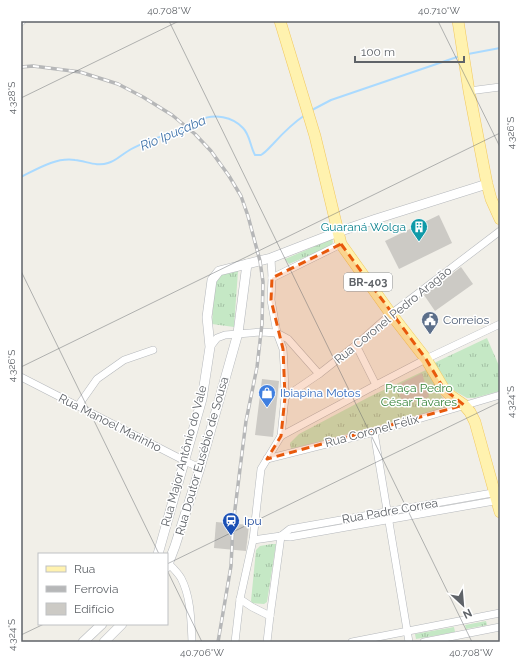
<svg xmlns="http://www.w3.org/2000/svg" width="521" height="663" viewBox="0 0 521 663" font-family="Raleway,sans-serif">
	<defs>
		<pattern id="grass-tufts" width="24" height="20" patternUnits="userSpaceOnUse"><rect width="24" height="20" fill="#c5e8c5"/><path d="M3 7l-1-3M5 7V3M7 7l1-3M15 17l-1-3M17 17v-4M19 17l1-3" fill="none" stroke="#a3c0a4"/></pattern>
	</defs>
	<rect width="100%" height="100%" fill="#f1efe8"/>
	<!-- grass -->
	<g fill="url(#grass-tufts)">
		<polygon points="332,239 333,242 331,246 289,264 285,259"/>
		<polygon points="232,271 238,271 234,327 212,324 214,286 220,275"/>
		<polygon points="487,338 500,368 500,391 474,398 467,398 451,389 434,363"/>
		<polygon points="428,369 442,397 449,404 448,407 291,449 290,443 299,434 369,397"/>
		<polygon points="272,544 276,544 267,602 264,604 252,603 251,601 256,550 260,546"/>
		<polygon points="486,621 487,625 466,629 465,625"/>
		<polygon points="454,627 455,632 416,639 415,634"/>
	</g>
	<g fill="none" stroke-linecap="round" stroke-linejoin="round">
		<!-- stream -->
		<g stroke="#aadaff" stroke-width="2">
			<polyline points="468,54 500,48"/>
			<polyline points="312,110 331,100 460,56"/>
			<path d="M21,177C37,169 56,157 75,160C86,161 97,167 108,163C116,161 121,155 128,151C136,146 145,143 153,139C164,135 177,134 188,129C193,127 196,123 200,120C214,113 233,117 243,128C250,135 250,146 255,155H261C266,152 269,148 273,144C283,133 293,123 305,115"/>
		</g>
	</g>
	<!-- building -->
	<g fill="#cccac5">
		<polygon points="439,215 452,243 399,269 385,241"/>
		<polygon points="461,267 473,284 435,311 424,295"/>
		<polygon points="422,373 429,397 404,405 396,386"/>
		<polygon points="262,379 279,381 273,437 255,435"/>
		<polygon points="216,522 249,525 246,551 214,548"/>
	</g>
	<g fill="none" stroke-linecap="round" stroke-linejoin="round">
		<defs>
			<g id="minor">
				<polyline points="21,22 22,21"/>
				<polyline points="469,91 500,87"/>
				<polyline points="272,278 341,244"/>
				<polyline points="356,345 376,385"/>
				<polyline points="210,347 217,338 225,335 261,332 277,333 288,339 319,374"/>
				<polyline points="21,377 185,461 200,468"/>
				<polyline points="285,397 319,374 356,345 391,314 500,231"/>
				<polyline points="78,406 97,379 124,360 153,350"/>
				<polyline points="374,432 409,642"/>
				<polyline points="281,436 376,385 426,359 500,324"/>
				<polyline points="267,459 374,432 500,395"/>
				<polyline points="281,536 290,529 498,492"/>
				<polyline points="253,540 281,536 290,537 500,500"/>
				<path d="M169,564C173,568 178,573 181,578C191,597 191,621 192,642"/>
				<polyline points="240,599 252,607 270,616"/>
				<polyline points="235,642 240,599 253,540 261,469 281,436 285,397 284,365 283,349 277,333 271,300 272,278 271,258"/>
				<polyline points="267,642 270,616 281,536"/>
				<polyline points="352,642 500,613"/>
				<polyline points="424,642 500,627"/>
			</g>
			<g id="tertiary">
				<polyline points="158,554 202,399 210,347 207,317 212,280 219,271 271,258 338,232 376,219 487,184"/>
				<polyline points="167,567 175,546 200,468 238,333 247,264"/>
				<polyline points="83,642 102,624"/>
				<polyline points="104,642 122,624"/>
			</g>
			<g id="primary">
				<polyline points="280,21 315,136 341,244 391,314 426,359 444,389 451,396 464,405 470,412 475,422 500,512"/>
				<polyline points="458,21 469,91 487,184 491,199 500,219"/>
			</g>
		</defs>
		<!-- minor casing -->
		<use href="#minor" stroke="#b5b8bc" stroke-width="8"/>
		<!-- tertiary casing -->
		<use href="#tertiary" stroke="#b5b8bc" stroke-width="10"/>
		<!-- primary casing -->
		<use href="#primary" stroke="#f2c960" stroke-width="12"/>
		<!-- minor -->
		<use href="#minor" stroke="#fff" stroke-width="7"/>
		<!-- tertiary -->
		<use href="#tertiary" stroke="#fff" stroke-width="9"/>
		<!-- primary -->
		<use href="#primary" stroke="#fff2af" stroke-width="11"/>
		<defs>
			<polyline id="rail" points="21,67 33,66 80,72 118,84 143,97 172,115 195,134 211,151 229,176 241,196 248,216 260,261 263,282 262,324 257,367 246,421 233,525 231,566 218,642"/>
		</defs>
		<!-- rail casing -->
		<use href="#rail" stroke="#b6b7b8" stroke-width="3.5"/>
		<!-- rail -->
		<use href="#rail" stroke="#fff" stroke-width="2" stroke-dasharray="6" stroke-linecap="butt"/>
	</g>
	<!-- marked area -->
	<path fill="#e8590c" fill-opacity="0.2" stroke="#e8590c" stroke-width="3" stroke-dasharray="8 5" stroke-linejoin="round" d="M341,244L426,359L444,389L464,405L267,459L281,436L285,397L283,349L271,300L272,278Z"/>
	<!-- ticks -->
	<path fill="none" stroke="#5f6368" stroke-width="1" stroke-opacity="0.45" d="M169,21L472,642M438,21L500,147M21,98L179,21M21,271L159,554M21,367L500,133M167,564L500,402M167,570L202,642M21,635L44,624"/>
	<!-- icons -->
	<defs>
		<symbol id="building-pin" viewBox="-11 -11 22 30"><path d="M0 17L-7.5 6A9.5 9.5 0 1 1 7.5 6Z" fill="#0f9aa8" stroke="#fff"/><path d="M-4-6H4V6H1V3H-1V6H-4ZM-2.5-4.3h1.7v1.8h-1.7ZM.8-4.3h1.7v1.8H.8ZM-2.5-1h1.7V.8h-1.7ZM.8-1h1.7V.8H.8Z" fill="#fff"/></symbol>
		<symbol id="civic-pin" viewBox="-11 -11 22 30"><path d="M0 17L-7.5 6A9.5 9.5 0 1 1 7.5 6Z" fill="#5c6f8a" stroke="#fff"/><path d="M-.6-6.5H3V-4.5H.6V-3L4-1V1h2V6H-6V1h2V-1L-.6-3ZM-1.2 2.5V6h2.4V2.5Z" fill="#fff"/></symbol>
		<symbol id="shop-pin" viewBox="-11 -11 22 30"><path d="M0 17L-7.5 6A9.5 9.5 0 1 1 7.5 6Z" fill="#3f7fe0" stroke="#fff"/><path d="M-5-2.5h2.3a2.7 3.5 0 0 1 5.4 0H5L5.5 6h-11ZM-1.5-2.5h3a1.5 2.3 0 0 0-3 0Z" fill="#fff"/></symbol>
		<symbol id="station-pin" viewBox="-11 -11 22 30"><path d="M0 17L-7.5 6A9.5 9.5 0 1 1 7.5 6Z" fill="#1a4fb4" stroke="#fff"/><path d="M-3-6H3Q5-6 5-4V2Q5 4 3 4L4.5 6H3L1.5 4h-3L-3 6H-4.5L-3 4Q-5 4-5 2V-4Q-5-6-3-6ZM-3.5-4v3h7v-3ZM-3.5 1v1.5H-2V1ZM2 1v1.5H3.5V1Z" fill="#fff"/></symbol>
	</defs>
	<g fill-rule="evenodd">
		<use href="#building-pin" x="409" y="217" width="20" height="27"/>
		<use href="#civic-pin" x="420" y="310" width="20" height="27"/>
		<use href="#shop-pin" x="257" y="383" width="20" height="27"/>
		<use href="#station-pin" x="221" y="511" width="20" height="27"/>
	</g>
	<g text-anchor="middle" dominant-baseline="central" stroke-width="3" stroke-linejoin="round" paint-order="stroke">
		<!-- shield labels -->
		<rect fill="#fff" stroke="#8f9295" stroke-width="1" x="344" y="273" width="48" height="18" rx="3"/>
		<g font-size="11" font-weight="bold" fill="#5f6368">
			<text x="368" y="282">BR-403</text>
		</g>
		<!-- culture labels -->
		<g font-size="12" fill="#0d838f" stroke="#fff" text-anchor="end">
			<text x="406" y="227">Guaraná Wolga</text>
		</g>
		<!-- street labels -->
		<g font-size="12" fill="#5f6368" stroke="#fff">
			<text transform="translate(393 315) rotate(-39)">Rua Coronel Pedro Aragão</text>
			<text transform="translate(110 423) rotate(27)">Rua Manoel Marinho</text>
			<text transform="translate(372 431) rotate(-15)">Rua Coronel Félix</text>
			<text transform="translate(184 456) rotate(-75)">Rua Major Antônio do Vale</text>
			<text transform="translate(202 456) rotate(-74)">Rua Doutor Eusébio de Sousa</text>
			<text transform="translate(390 511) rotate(-10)">Rua Padre Correa</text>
		</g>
		<!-- service labels -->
		<g font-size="12" fill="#4e5e75" stroke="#fff" text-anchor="start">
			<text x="443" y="320">Correios</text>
		</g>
		<!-- park labels -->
		<g font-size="12" fill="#348238" stroke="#fff">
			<text x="419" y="388">Praça Pedro<tspan x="419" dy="14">César Tavares</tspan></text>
		</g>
		<!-- shop labels -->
		<g font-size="12" fill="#366cbe" stroke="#fff" text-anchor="start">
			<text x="280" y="393">Ibiapina Motos</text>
		</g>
		<!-- transit labels -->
		<g font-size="12" fill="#164399" stroke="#fff" text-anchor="start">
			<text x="244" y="521">Ipu</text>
		</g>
		<!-- water labels -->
		<g font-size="13" font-style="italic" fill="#4174aa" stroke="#fff">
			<text transform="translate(173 133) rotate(-23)">Rio Ipuçaba</text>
		</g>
	</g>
	<!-- border -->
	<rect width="521" height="663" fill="none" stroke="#ffffff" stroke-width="44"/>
	<!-- legend -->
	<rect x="38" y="553" width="130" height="72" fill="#ffffff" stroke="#bfc1c3"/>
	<rect x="46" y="566" width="20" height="6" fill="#fff2af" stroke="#bfc1c3"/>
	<text x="74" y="573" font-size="12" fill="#5f6368">Rua</text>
	<rect x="46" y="586" width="20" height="6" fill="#b6b7b8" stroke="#bfc1c3"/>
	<text x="74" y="593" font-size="12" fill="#5f6368">Ferrovia</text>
	<rect x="46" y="603" width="20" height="12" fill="#cccac5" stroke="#bfc1c3"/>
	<text x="74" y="613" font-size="12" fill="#5f6368">Edifício</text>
	<!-- north arrow -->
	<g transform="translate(463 605) rotate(154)" stroke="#ffffff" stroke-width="3" paint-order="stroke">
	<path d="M0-3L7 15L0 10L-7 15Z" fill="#5f6368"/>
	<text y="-6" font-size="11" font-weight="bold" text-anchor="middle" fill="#5f6368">N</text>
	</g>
	<!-- scale -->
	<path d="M355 56v6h109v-6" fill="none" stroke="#5f6368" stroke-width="2"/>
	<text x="361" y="56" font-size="12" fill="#5f6368" stroke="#ffffff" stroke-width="3" paint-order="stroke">100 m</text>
	<rect x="22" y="22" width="477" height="619" fill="none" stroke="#5f6368" stroke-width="1.5"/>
	<g font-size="10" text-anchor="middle" fill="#5f6368">
		<text x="169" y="14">40.708°W</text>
		<text x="439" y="14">40.710°W</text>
		<text transform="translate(11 98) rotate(-90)" y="4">4.328°S</text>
		<text transform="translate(510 133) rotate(-90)" y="4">4.326°S</text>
		<text transform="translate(11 366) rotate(-90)" y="4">4.326°S</text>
		<text transform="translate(510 402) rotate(-90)" y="4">4.324°S</text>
		<text transform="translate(11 635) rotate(-90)" y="4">4.324°S</text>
		<text x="202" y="656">40.706°W</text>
		<text x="471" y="656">40.708°W</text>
	</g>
</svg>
